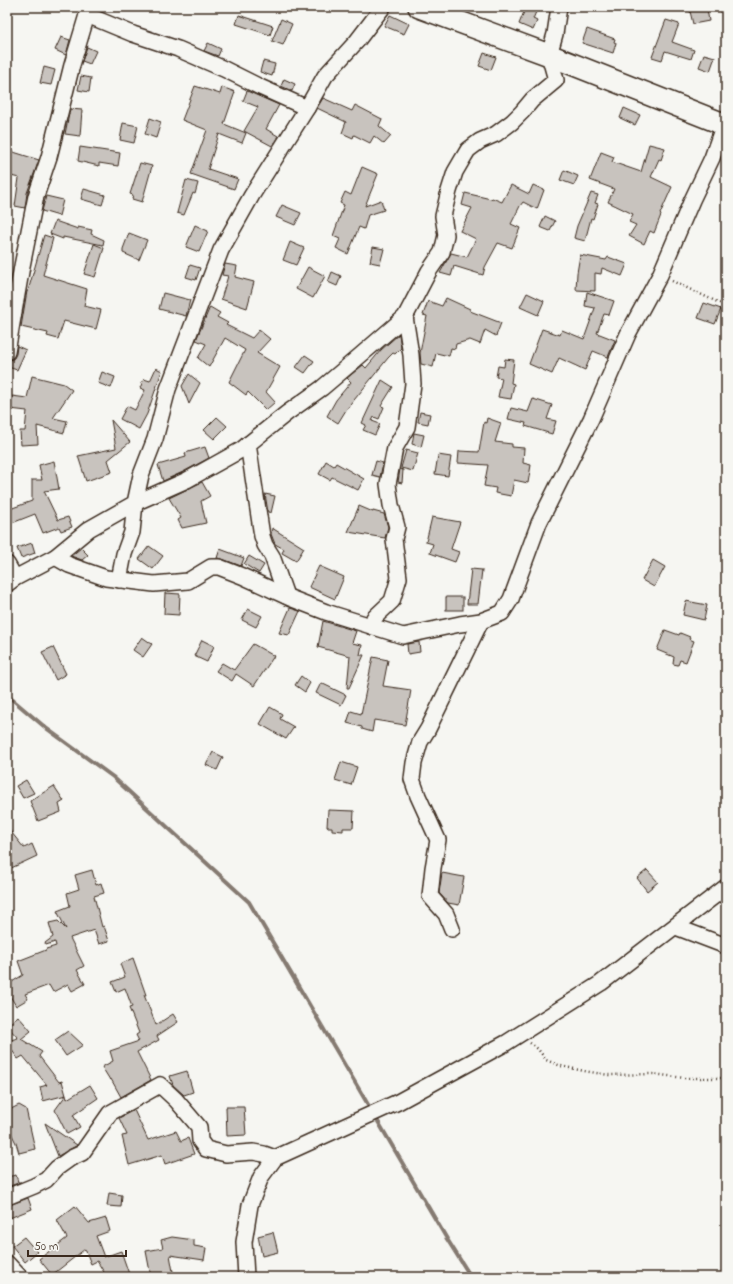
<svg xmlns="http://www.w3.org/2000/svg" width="733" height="1284" viewBox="0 0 733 1284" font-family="'Indie Flower',sans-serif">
	<rect width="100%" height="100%" fill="#f6f6f2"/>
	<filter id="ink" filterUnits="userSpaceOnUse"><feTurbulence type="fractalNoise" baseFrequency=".025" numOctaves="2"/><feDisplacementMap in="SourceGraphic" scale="8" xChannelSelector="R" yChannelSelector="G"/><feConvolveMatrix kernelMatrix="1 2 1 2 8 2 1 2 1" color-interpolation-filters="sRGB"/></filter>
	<g filter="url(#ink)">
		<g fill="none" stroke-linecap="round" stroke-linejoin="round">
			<!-- stream -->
			<polyline stroke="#857a71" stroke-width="4" points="7,695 46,728 113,777 249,902 447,1239 471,1277"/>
		</g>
		<!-- building -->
		<g fill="#c8c3be" stroke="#3b2a1e">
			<polygon points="526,7 538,7 533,19 537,21 533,30 519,24"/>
			<polygon points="689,7 701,7 702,10 707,9 709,21 693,24"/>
			<polygon points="239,15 273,26 270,35 236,24"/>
			<polygon points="390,15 409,24 404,34 384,26"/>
			<polygon points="281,19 292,24 283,45 272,41"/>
			<polygon points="666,20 679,24 672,42 694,50 691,59 665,51 662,60 652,57"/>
			<polygon points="587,29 615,39 614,42 616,43 613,53 582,43"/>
			<polygon points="61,37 70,40 66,55 55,50"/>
			<polygon points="208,43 221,49 218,56 204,51"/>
			<polygon points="87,47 96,51 90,64 82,61"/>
			<polygon points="484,53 496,57 491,70 479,66"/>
			<polygon points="704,54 715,57 710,71 699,67"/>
			<polygon points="263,61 275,64 272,76 260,72"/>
			<polygon points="44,67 55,70 51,85 40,83"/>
			<polygon points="81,76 91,78 89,92 78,90"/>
			<polygon points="284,79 295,84 292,91 281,86"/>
			<polygon points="195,86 220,94 222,87 235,92 224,124 246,133 242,143 219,134 208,169 238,179 234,189 191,174 207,130 182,120"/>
			<polygon points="247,91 279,105 266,129 278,136 272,146 244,131 258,107 243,101"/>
			<polygon points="323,98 352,111 355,105 382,119 379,126 391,136 384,144 374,136 370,143 354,135 353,138 342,133 346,122 317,108"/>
			<polygon points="624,108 640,115 635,125 620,118"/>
			<polygon points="70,109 82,110 80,136 65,134"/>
			<polygon points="150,118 161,122 156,138 145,134"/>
			<polygon points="123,123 138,126 134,143 120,140"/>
			<polygon points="649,144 665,148 661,160 659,159 651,177 672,187 660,214 661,215 654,233 650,231 644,244 629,236 636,225 629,222 633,214 608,202 614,189 590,180 601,152 614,157 612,162 641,172"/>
			<polygon points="80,147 120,153 118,166 99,163 99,166 78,161"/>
			<polygon points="7,150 39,160 27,193 25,208 15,206 19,178 7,175"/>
			<polygon points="140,163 152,166 142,202 132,199 133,195 130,194"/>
			<polygon points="362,167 378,174 365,206 381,200 384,210 368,215 364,229 359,227 348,254 336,248 340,239 333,236 344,205 340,203 345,192 351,195"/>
			<polygon points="564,170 578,176 574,185 560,180"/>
			<polygon points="186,180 198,183 195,194 193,193 184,215 177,213"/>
			<polygon points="511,185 529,194 533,185 544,190 537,209 523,202 520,206 511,224 520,228 512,248 498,243 485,267 483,275 454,266 451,276 440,273 451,253 467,257 476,239 460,231 472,208 462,205 465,193 491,199 492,198 502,202"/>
			<polygon points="84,189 105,195 102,205 81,199"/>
			<polygon points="591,193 598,195 595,203 598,204 593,219 591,218 585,241 574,238 577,226"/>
			<polygon points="46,196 63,200 59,216 42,211"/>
			<polygon points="282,205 301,213 295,225 276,217"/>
			<polygon points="545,216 555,221 550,231 540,227"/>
			<polygon points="55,221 78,229 78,227 92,230 91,234 104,240 103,245 63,237 63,239 50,234"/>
			<polygon points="195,225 208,231 199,252 186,247"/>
			<polygon points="129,233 147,240 139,260 123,253 123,249"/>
			<polygon points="44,235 53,238 43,275 87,289 84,306 101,310 96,329 64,321 58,339 47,336 48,333 21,327 27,291 28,291"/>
			<polygon points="290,242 304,248 296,265 283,260"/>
			<polygon points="94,244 104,248 95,277 84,274"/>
			<polygon points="373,247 384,249 380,264 370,262"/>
			<polygon points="580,255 606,260 608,257 627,264 622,276 602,268 601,274 595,273 595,291 576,290 577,273"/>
			<polygon points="225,264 237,266 235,277 254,282 247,308 221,299 228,276 222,275"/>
			<polygon points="190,265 200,268 196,280 186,277"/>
			<polygon points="308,267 325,276 313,298 296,289"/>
			<polygon points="332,272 341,276 337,286 328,282"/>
			<polygon points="587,292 614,301 609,315 604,314 597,333 615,340 608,357 593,351 585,370 559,358 552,374 529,364 542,329 560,335 562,330 584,339 595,308 585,306"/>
			<polygon points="163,293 190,300 186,316 159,309"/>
			<polygon points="527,293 544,301 538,315 520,307"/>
			<polygon points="446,298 470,309 470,311 501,323 496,336 485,330 480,344 470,340 456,344 455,349 451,348 449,356 436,353 433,367 421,364 420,353 427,316 423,315 428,301 442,306"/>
			<polygon points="704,303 721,309 715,324 698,318"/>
			<polygon points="210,307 220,313 217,317 228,323 226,325 252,338 259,330 270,339 257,353 280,367 266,392 275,402 266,410 248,392 246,395 229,382 245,350 225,338 209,367 198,358 206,344 196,340"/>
			<polygon points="399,334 401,348 395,354 393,353 388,358 346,410 338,423 327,416 336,400 351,382 347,378 363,365 366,368 381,350"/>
			<polygon points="17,346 26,350 17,370 8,367 9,361 14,358 16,354"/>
			<polygon points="305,355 314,361 305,373 296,367"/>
			<polygon points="505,359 514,360 511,383 514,384 511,399 498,397 502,378 496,377 498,366 504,367"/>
			<polygon points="156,368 162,371 147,414 139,429 120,419 127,406 135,410 145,390 140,388 144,379 150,381"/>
			<polygon points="102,372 115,377 111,388 98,383"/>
			<polygon points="189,374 200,383 189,404 182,386"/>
			<polygon points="32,376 64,384 72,390 53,418 67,421 64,433 37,426 38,444 21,445 20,431 25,431 27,411 10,409 12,396 27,398"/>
			<polygon points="382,380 393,387 381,406 384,407 379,419 374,417 372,421 380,424 375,435 363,430 366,425 362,423"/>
			<polygon points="533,399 552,405 547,419 556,421 552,434 525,426 526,423 508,419 511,408 528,412"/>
			<polygon points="420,412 430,414 428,424 418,422"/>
			<polygon points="217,417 227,426 214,439 204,430"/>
			<polygon points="487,418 501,423 495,442 512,444 512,447 524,448 523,463 531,465 528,483 514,480 511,496 495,493 496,488 484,486 488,465 458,463 459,451 479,452 484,422 486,423"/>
			<polygon points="111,420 130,442 108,460 112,472 86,481 78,456 116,448"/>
			<polygon points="414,433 424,435 421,447 412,444"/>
			<polygon points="205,447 209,458 183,472 163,481 158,465 186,457 185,453"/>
			<polygon points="406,450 418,453 413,471 401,468"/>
			<polygon points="438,455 451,457 448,476 435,474"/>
			<polygon points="54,461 59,489 44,491 58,520 68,517 72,527 61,531 59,527 43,533 35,514 7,525 7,510 32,501 32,480 42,480 39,465"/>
			<polygon points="326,461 334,466 336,463 364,479 358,490 332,477 330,480 319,474"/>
			<polygon points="376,461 383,463 380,477 372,475"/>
			<polygon points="400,469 403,470 402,483 398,482"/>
			<polygon points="202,482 210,496 201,501 206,523 182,528 178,520 181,518 169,498"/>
			<polygon points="265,494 275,496 271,513 268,512"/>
			<polygon points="359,506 373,512 373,511 384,514 388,527 385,538 348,532"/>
			<polygon points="432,517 460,522 451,549 459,552 455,562 430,553 433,544 426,542"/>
			<polygon points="272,528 304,548 296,561 282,553 284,549 275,544 271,534"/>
			<polygon points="32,543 35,553 21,558 17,548"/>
			<polygon points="149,546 163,556 153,569 139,559"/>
			<polygon points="81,548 88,555 82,560 71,556"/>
			<polygon points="220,549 244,558 241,566 222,559 217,558"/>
			<polygon points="249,556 264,565 259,573 244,564"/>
			<polygon points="653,560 665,567 654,587 642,580"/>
			<polygon points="319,566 344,577 335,599 309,587"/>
			<polygon points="471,569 482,570 478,604 467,604"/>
			<polygon points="165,593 180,594 179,615 164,614"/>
			<rect x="446" y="597" width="17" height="13"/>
			<polygon points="686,601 707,605 704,620 683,615"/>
			<polygon points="290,608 300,611 289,635 279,633"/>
			<polygon points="248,609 262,616 256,627 242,620"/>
			<polygon points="323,621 356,631 352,643 362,645 360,655 364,655 349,688 347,688 350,656 318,647"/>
			<polygon points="665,630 679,635 680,633 690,637 689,639 694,641 686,662 680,660 678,665 673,664 674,657 657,650"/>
			<polygon points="142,637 152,644 143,657 133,650"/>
			<polygon points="202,640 214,646 207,662 194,656"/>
			<polygon points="419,642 420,652 408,654 407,644"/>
			<polygon points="253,644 274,656 254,686 236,674 232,681 216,671 222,663 234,670"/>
			<polygon points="53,647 66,674 56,680 42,652"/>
			<polygon points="373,657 388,660 383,686 411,690 405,725 374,720 372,732 362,729 362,727 347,723 351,711 361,714"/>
			<polygon points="301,676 310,683 305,692 295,685"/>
			<polygon points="321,683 346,695 341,705 316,693"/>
			<polygon points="270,707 282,714 280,719 294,727 286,739 260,724"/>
			<polygon points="213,752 223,757 217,770 206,765"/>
			<polygon points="341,762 357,767 351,785 335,780"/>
			<polygon points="26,780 34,793 23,798 16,786"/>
			<polygon points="54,786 64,801 59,804 61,812 38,821 30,801"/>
			<polygon points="328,810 354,811 353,828 343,828 343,831 332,830 332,827 327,827"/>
			<polygon points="7,827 24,848 32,844 37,856 7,870"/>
			<polygon points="92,870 96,885 101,883 104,893 94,896 102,927 104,926 109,941 99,944 94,930 70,938 84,966 77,970 85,984 72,991 68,984 53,992 49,985 25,994 28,999 16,1006 7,991 7,985 23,975 18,961 46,950 46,949 56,946 55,942 46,945 45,943 53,937 49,923 58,921 66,929 57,911 70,906 67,893 79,889 75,875"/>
			<polygon points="647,870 658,882 647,891 637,878"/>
			<polygon points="442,873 464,877 459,905 448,903 439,893"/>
			<polygon points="133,958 146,995 144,995 156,1025 173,1014 178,1022 157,1036 159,1040 137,1052 151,1080 121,1097 111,1079 110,1080 102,1067 113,1061 110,1051 139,1041 136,1035 139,1033 129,1008 132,1007 125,988 116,992 112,982 125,977 120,964"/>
			<polygon points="18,1016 31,1031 21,1039 42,1052 39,1056 59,1082 62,1081 67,1099 90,1085 98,1098 73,1115 80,1127 67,1134 55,1110 66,1095 43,1101 40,1087 47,1085 23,1056 18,1059 7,1043 7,1041 18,1038 7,1026"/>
			<polygon points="68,1031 83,1045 66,1056 55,1040"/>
			<polygon points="187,1071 193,1092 184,1095 173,1085 170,1076"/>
			<polygon points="19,1105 26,1109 35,1149 19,1153 16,1143 7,1125 7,1111"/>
			<polygon points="226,1107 244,1107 246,1135 227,1136"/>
			<polygon points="134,1110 148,1140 176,1131 181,1141 188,1138 194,1154 165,1164 162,1155 129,1165 122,1136 127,1135 119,1118"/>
			<polygon points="45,1123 77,1145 76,1146 58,1156"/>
			<polygon points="16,1175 18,1182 21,1182 7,1187 7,1177"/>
			<polygon points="109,1193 122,1195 121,1207 107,1206"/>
			<polygon points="28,1198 32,1209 7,1219 7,1206"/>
			<polygon points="75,1206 89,1223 106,1218 110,1231 96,1236 104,1257 121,1251 130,1277 107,1277 97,1261 91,1264 85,1249 52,1275 39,1259 67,1238 57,1220"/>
			<polygon points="273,1232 278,1252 262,1256 258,1236"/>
			<polygon points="24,1237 37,1252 25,1262 12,1246"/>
			<polygon points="172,1237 194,1240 194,1246 206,1248 204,1260 170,1255 174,1277 151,1277 146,1251 163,1248 161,1240"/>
		</g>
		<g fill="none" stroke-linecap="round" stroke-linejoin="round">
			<defs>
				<g id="street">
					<polyline points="87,15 133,34 178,49 224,69 260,87 307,108"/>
					<polyline points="7,352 22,266 36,196 49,157 72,65 87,15 87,7"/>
					<polyline points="248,444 262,536 265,545 272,556 286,596"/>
					<polyline points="55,557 69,565 106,578 154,584 188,581 211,567 219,567 242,576 290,598 326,612 403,636 460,624 481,621 502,613 511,599 539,523 591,419 628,334 660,275 692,200 712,158 724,124"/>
					<polyline points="7,564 15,578"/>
					<polyline points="119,580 124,554 132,532 135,503 187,480 241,450 287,413 322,388 348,366 405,317 429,271 442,252 446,235 443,216 449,191 455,172 462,160 468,150 480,141 496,134 512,122 522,112 532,100 556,80 549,55 555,34 559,7"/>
					<polyline points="7,584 15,578 55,557 89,529 135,503 141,475 155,439 168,389 221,250 252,195 307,108 325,76 357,41 383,7"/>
					<polyline points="373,627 374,618 392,601 399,578 394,539 397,527 391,505 388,484 395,448 407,427 413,384 411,355 405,317"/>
					<polyline points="676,927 726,946"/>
					<polyline points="452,929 446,914 430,896 433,868 438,840 418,796 412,779 414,763 420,742 428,729 481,621"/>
					<polyline points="7,1197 34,1186 46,1180 57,1168 71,1158 82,1153 110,1113 160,1085 176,1100 199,1127 200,1141 206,1149 226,1154 253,1152 264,1154 275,1158"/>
					<polyline points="7,1263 20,1277"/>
					<polyline points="246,1277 244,1242 250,1205 261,1177 275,1158 398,1102 506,1043 601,983 726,887"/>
				</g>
				<polyline id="secondary" points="419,7 549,55 726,125"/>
			</defs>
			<!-- street casing -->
			<use href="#street" stroke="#3b2a1e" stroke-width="18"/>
			<!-- secondary casing -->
			<use href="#secondary" stroke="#3b2a1e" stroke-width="24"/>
			<!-- path -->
			<g stroke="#3b2a1e" stroke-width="2.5" stroke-dasharray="1 3" stroke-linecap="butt">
				<polyline points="672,281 726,306"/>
				<polyline points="530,1043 538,1049 546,1060 561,1066 584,1071 609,1075 653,1074 685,1078 726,1078"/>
			</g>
			<!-- street -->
			<use href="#street" stroke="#f6f6f2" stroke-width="15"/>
			<!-- secondary -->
			<use href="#secondary" stroke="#f6f6f2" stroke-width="21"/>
		</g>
	</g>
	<!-- margin -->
	<rect width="733" height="1284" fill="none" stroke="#f6f6f2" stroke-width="24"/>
	<rect x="12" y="12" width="709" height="1260" fill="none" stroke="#3b2a1e" stroke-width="1.5" filter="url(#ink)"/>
	<!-- scale -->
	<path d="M28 1250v6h98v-6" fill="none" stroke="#3b2a1e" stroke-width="2"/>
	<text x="34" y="1250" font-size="12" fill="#3b2a1e" stroke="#f6f6f2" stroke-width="3" paint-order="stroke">50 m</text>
</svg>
